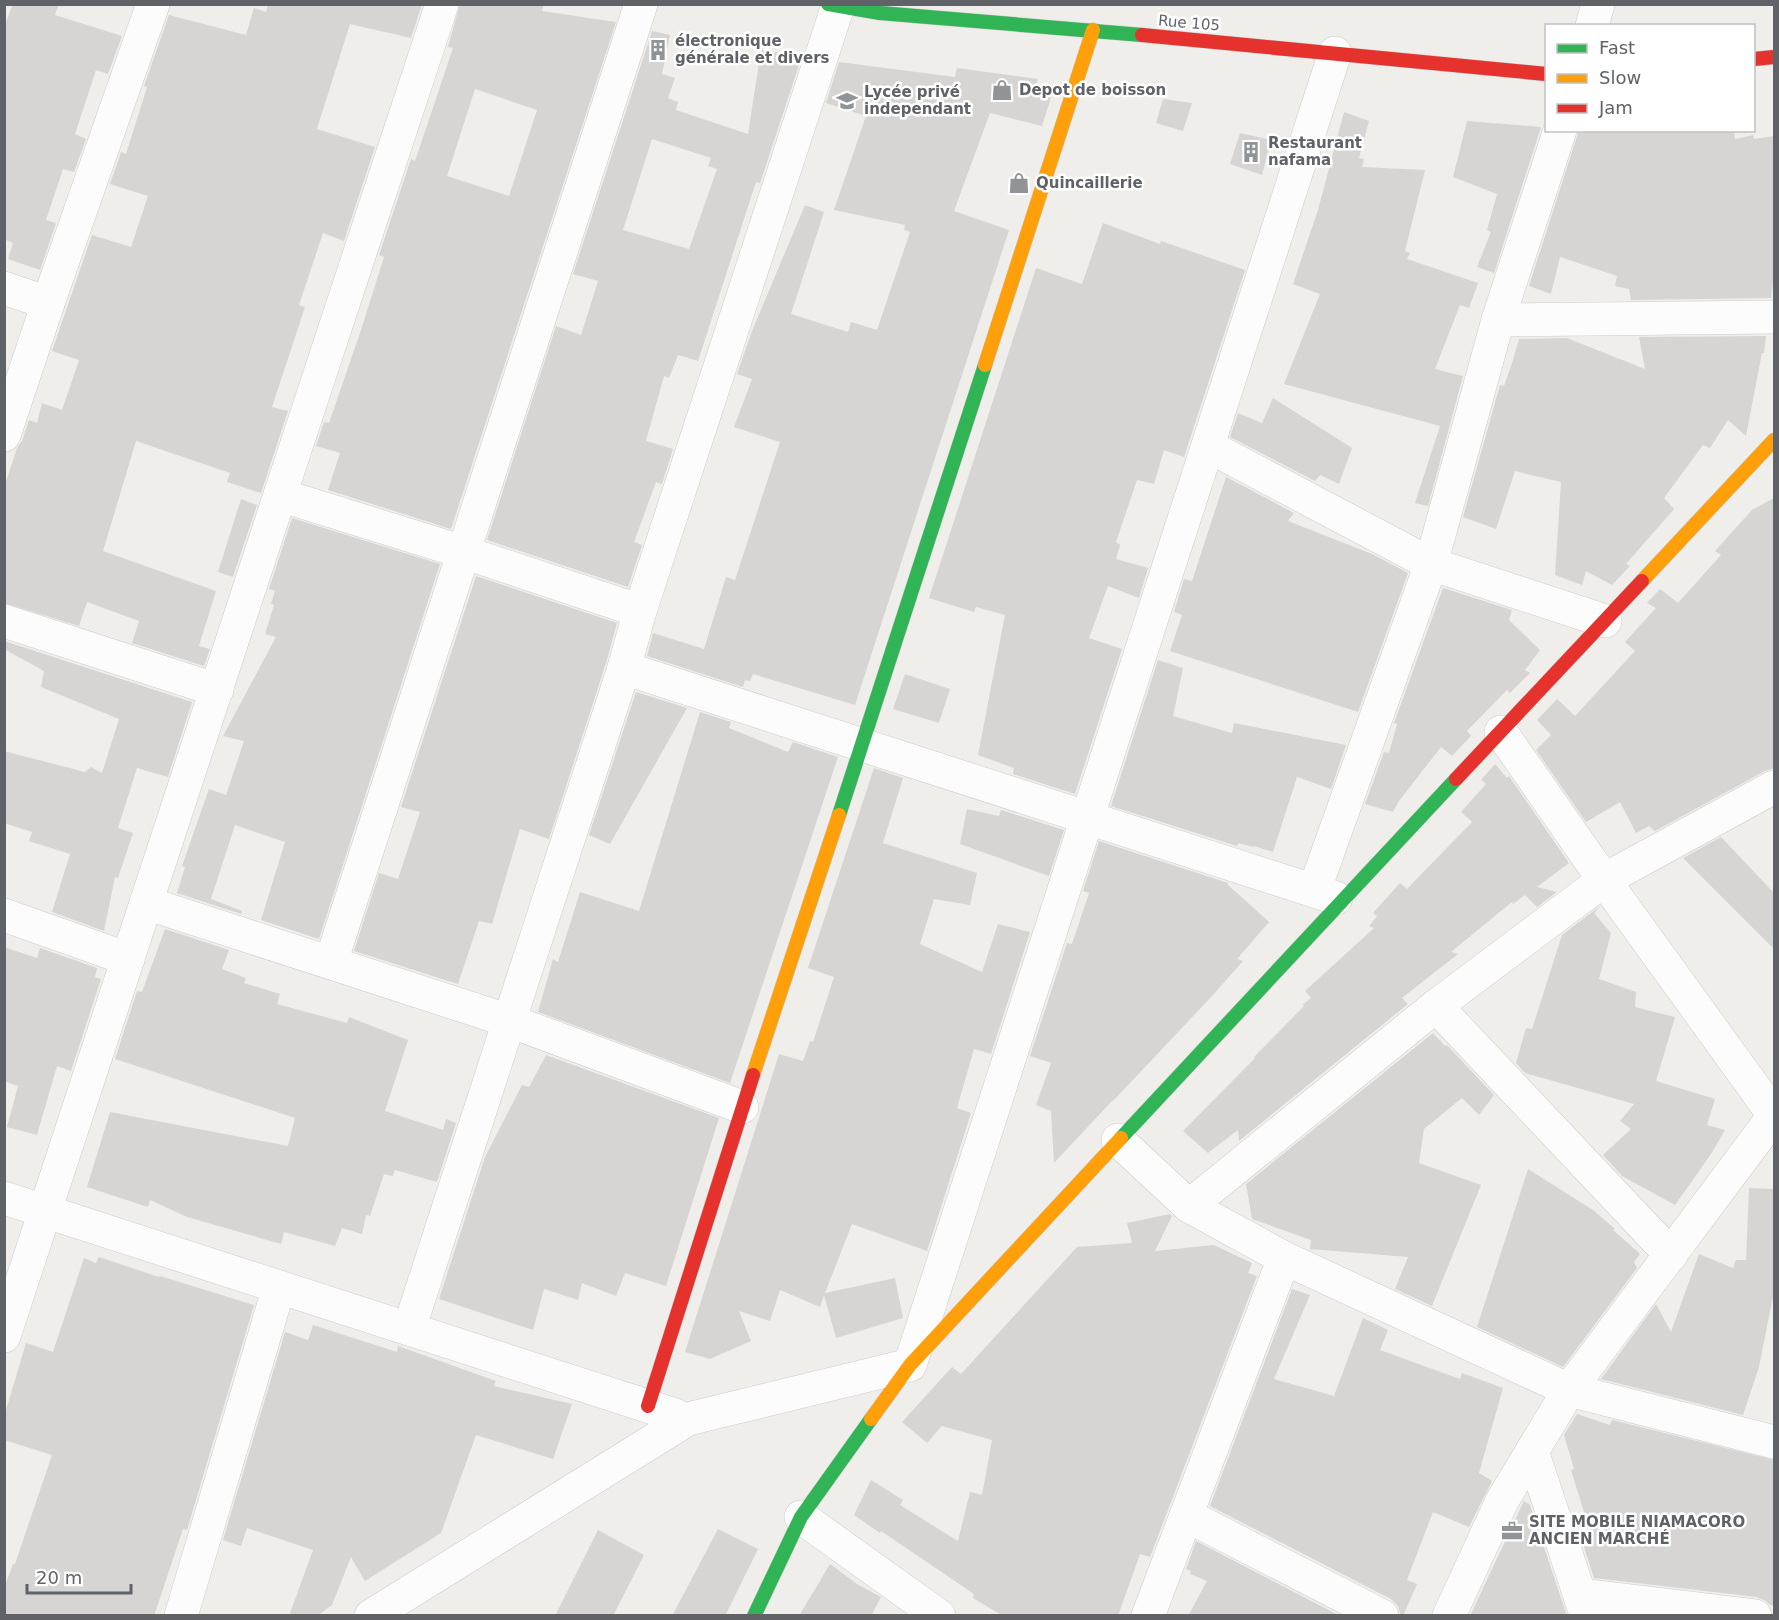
<svg xmlns="http://www.w3.org/2000/svg" width="1779" height="1620" viewBox="0 0 1779 1620" font-family="'DejaVu Sans',sans-serif">
	<rect width="100%" height="100%" fill="#efeeea"/>
	<!-- building -->
	<g fill="#d6d5d3" fill-rule="evenodd">
		<polygon points="13,4 59,4 55,15 122,36 108,74 96,70 75,134 86,139 74,172 63,169 46,220 56,223 40,270 8,259 13,243 4,239 4,27"/>
		<polygon points="268,4 422,4 411,38 350,24 317,129 375,147 344,241 323,233 299,305 305,307 272,407 288,411 261,493 227,482 230,473 136,441 103,551 216,591 199,646 210,649 204,666 132,643 139,621 87,602 79,626 4,603 4,488 17,448 22,441 29,420 37,423 42,403 62,410 79,360 52,351 92,235 131,247 148,196 110,184 121,152 126,154 147,87 144,86 169,15 246,35 254,8 266,12"/>
		<path d="M460,4H544L542,11L616,22L451,529L328,490L340,453L316,446L324,422L329,423L361,330L384,257L379,255L411,159L415,161L453,48L448,47ZM475,89L537,110L509,196L447,176Z"/>
		<path d="M652,31L670,35L662,74L675,78L668,98L678,102L676,110L748,134L761,50L802,56L760,183L756,182L698,361L678,355L669,378L664,376L646,441L673,449L662,484L656,482L634,542L642,545L628,587L487,540L556,326L581,335L598,281L573,274ZM652,139L711,158L708,166L717,169L689,249L623,230Z"/>
		<polygon points="839,62 955,77 957,68 1038,79 1036,86 1054,88 1042,126 990,113 954,211 1009,230 855,705 753,674 750,681 745,680 743,687 647,656 653,633 704,649 726,577 735,580 780,442 734,427 752,379 737,374 752,331 805,205 824,212 791,314 848,332 851,322 877,330 910,232 904,230 905,225 834,210 866,116 826,103"/>
		<polygon points="1163,99 1192,103 1183,131 1156,123"/>
		<polygon points="1344,112 1369,121 1359,158 1364,159 1362,167 1425,170 1405,251 1410,253 1407,259 1478,283 1469,308 1460,305 1435,369 1463,376 1428,506 1415,503 1440,426 1284,384 1320,294 1293,284 1318,210"/>
		<polygon points="1467,121 1541,127 1494,273 1477,267 1491,232 1487,230 1497,194 1453,177"/>
		<polygon points="1606,130 1734,130 1735,139 1753,135 1754,139 1774,136 1774,274 1771,298 1631,300 1629,289 1615,286 1617,276 1560,257 1551,294 1529,286 1578,133"/>
		<polygon points="1240,133 1271,140 1262,175 1230,164"/>
		<polygon points="1103,223 1160,244 1161,241 1245,270 1184,457 1164,450 1154,484 1137,480 1116,542 1120,545 1116,559 1148,568 1139,598 1108,586 1089,638 1122,649 1075,794 1013,774 1014,768 978,755 1005,615 976,607 974,612 929,598 1036,268 1082,284"/>
		<polygon points="1766,336 1764,353 1762,353 1746,436 1728,420 1710,448 1703,445 1664,498 1674,509 1626,564 1630,566 1612,585 1586,571 1582,585 1555,575 1561,482 1515,471 1496,529 1463,517 1500,385 1504,386 1513,360 1519,339 1567,338 1645,369 1639,337"/>
		<polygon points="1273,398 1352,448 1339,484 1320,475 1315,481 1230,437 1238,413 1262,423"/>
		<polygon points="1226,477 1294,513 1288,521 1372,554 1408,573 1358,712 1170,651 1182,615 1174,612 1184,579 1192,581"/>
		<polygon points="1774,498 1774,768 1765,771 1655,831 1649,826 1636,833 1620,802 1586,822 1536,750 1551,735 1537,720 1557,699 1575,716 1635,651 1625,642 1656,608 1647,603 1660,589 1678,603 1721,555 1715,551 1752,510"/>
		<polygon points="241,499 257,505 233,577 218,572"/>
		<polygon points="292,518 440,564 319,939 261,920 285,842 235,825 211,899 242,911 241,914 177,893 185,867 182,866 209,789 226,795 244,741 223,736 276,637 265,634 274,605 271,604 275,591 269,589"/>
		<polygon points="476,576 617,623 606,663 549,839 520,829 492,924 479,921 458,984 354,951 379,873 398,879 420,812 401,807"/>
		<polygon points="1443,588 1512,610 1509,620 1540,650 1525,670 1530,673 1510,693 1507,690 1467,731 1471,736 1452,756 1441,747 1399,801 1393,812 1365,804 1384,752 1389,753 1397,724 1394,723"/>
		<polygon points="4,641 192,702 168,777 137,768 118,828 133,833 118,878 115,877 104,931 52,912 70,854 29,841 32,832 4,823 4,751 85,772 91,767 102,773 119,719 41,687 44,671 4,649"/>
		<polygon points="1158,660 1183,668 1173,716 1232,733 1234,723 1346,745 1331,789 1297,777 1273,852 1254,846 1253,847 1238,843 1237,846 1111,806"/>
		<polygon points="905,674 950,689 939,723 893,709"/>
		<polygon points="636,692 687,708 610,844 589,835"/>
		<polygon points="700,712 731,722 729,728 788,752 793,742 838,757 730,1083 538,1012 553,959 558,962 580,892 639,911"/>
		<polygon points="1495,764 1507,778 1509,776 1569,863 1537,887 1557,892 1537,907 1525,895 1513,904 1512,902 1451,952 1458,954 1402,998 1408,1004 1239,1141 1238,1130 1208,1153 1183,1131 1255,1058 1254,1057 1304,1006 1303,1004 1311,998 1305,991 1374,928 1369,926 1377,916 1373,913 1400,883 1407,889 1472,822 1461,812 1486,784 1481,780"/>
		<polygon points="874,768 903,778 883,843 977,873 970,905 934,899 920,944 982,972 998,924 1030,932 991,1054 974,1049 957,1108 971,1113 927,1251 852,1224 825,1293 895,1278 903,1318 836,1338 824,1295 820,1307 780,1290 770,1321 739,1311 751,1341 710,1359 685,1352 779,1054 803,1061 810,1041 813,1042 834,977 808,968"/>
		<polygon points="967,809 999,816 1001,810 1064,830 1049,876 960,844"/>
		<polygon points="1721,837 1774,893 1774,949 1683,858"/>
		<polygon points="1099,841 1228,883 1227,884 1269,922 1237,959 1243,961 1212,996 1113,1101 1112,1101 1054,1163 1051,1111 1036,1105 1051,1063 1030,1056 1067,943 1072,944 1089,893 1083,891"/>
		<polygon points="1600,906 1594,913 1611,933 1599,979 1636,992 1635,1007 1675,1017 1656,1081 1715,1099 1707,1125 1725,1130 1711,1154 1675,1205 1622,1176 1603,1155 1631,1129 1620,1121 1634,1104 1525,1073 1516,1063 1526,1028 1532,1029 1562,935"/>
		<polygon points="165,929 229,950 222,969 246,978 244,983 280,994 277,1004 347,1023 349,1017 408,1040 385,1111 443,1130 446,1119 456,1123 437,1182 395,1170 393,1176 384,1174 370,1216 366,1215 362,1234 342,1228 335,1246 284,1232 281,1244 187,1217 150,1200 148,1207 87,1187 110,1112 288,1146 295,1118 115,1059 137,991 142,992"/>
		<polygon points="4,947 37,958 40,948 97,968 95,977 101,979 71,1071 57,1066 37,1135 7,1127 18,1086 4,1081"/>
		<polygon points="1433,1033 1445,1046 1447,1045 1494,1095 1479,1115 1462,1098 1424,1129 1419,1163 1481,1185 1432,1306 1395,1289 1408,1257 1310,1249 1311,1240 1252,1219 1246,1184"/>
		<polygon points="546,1055 719,1118 666,1286 625,1273 616,1296 582,1283 578,1300 544,1289 533,1330 439,1299 485,1157 522,1085 529,1087"/>
		<polygon points="1528,1169 1593,1210 1615,1229 1613,1230 1640,1254 1634,1262 1637,1268 1563,1367 1477,1327"/>
		<polygon points="1749,1188 1774,1189 1774,1291 1759,1367 1743,1415 1601,1379 1656,1304 1671,1332 1699,1254 1733,1268 1736,1260 1746,1260"/>
		<polygon points="1170,1214 1172,1216 1155,1251 1214,1245 1252,1263 1248,1273 1257,1276 1150,1557 1140,1554 1118,1616 1003,1616 973,1598 974,1594 881,1531 880,1533 854,1515 871,1480 903,1500 900,1505 958,1541 970,1492 982,1495 992,1440 942,1426 927,1443 902,1422 952,1367 961,1374 1077,1247 1132,1243 1127,1223"/>
		<polygon points="99,1257 159,1277 160,1276 254,1305 187,1530 183,1529 154,1616 4,1616 4,1588 13,1564 15,1564 52,1455 4,1440 4,1417 26,1343 53,1352 84,1258 96,1263"/>
		<polygon points="1292,1289 1310,1295 1274,1379 1334,1396 1363,1318 1388,1330 1380,1350 1460,1379 1462,1373 1503,1388 1479,1473 1492,1481 1469,1527 1433,1512 1407,1580 1417,1584 1403,1616 1401,1616 1398,1606 1391,1599 1210,1506"/>
		<polygon points="313,1325 397,1352 398,1346 496,1381 494,1386 572,1404 553,1459 476,1435 441,1533 365,1581 351,1557 332,1605 317,1616 289,1616 313,1550 247,1528 241,1546 223,1540 285,1332 308,1340"/>
		<polygon points="1577,1414 1610,1425 1612,1420 1774,1460 1774,1606 1770,1605 1766,1601 1757,1597 1594,1578 1580,1535 1594,1544 1571,1470 1574,1469 1564,1435"/>
		<polygon points="1524,1501 1530,1505 1567,1616 1470,1616"/>
		<polygon points="718,1529 758,1549 725,1616 672,1616"/>
		<polygon points="598,1530 644,1555 613,1616 555,1616"/>
		<polygon points="1196,1541 1340,1616 1188,1616 1207,1581 1190,1574 1191,1571 1186,1569"/>
		<polygon points="830,1564 857,1584 881,1597 871,1616 799,1616"/>
	</g>
	<g fill="none" stroke-linecap="round" stroke-linejoin="round">
		<defs>
			<g id="street">
				<polyline points="1592,26 1598,4"/>
				<polyline points="4,288 48,303"/>
				<polyline points="1498,320 1774,317"/>
				<polyline points="4,435 48,303 153,4"/>
				<polyline points="1208,446 1431,564 1605,621"/>
				<polyline points="280,495 463,552 640,611"/>
				<polyline points="4,621 217,690"/>
				<polyline points="624,668 1336,898"/>
				<polyline points="1501,732 1604,880 1774,1115"/>
				<polyline points="1314,891 1431,564 1498,320 1560,130"/>
				<polyline points="146,903 510,1021 742,1107"/>
				<polyline points="4,915 128,959"/>
				<polyline points="331,962 641,4"/>
				<polyline points="1436,1006 1671,1255"/>
				<polyline points="1118,1140 1189,1206 1284,1258 1569,1390 1774,1442"/>
				<polyline points="4,1198 675,1415"/>
				<polyline points="1189,1206 1436,1006 1604,880 1774,787"/>
				<polyline points="409,1329 624,668 640,611 838,6"/>
				<polyline points="4,1336 280,495 442,4"/>
				<polyline points="1532,1451 1586,1614"/>
				<polyline points="1186,1515 1382,1616"/>
				<polyline points="801,1517 939,1616"/>
				<polyline points="1580,1595 1755,1616"/>
				<polyline points="181,1616 279,1287"/>
				<polyline points="371,1616 688,1419 910,1365 1335,53"/>
				<polyline points="1148,1616 1284,1258"/>
				<polyline points="1449,1616 1502,1501 1569,1390 1774,1116"/>
			</g>
			<g id="fast">
				<polyline points="828,4 880,13 1142,35"/>
				<polyline points="839,815 985,365"/>
				<polyline points="1121,1138 1456,779"/>
				<polyline points="754,1616 801,1517 871,1419"/>
			</g>
			<g id="slow">
				<polyline points="985,365 1093,30"/>
				<polyline points="1642,581 1774,440"/>
				<polyline points="753,1075 839,815"/>
				<polyline points="871,1419 910,1365 1121,1138"/>
			</g>
			<g id="jam">
				<polyline points="1142,35 1546,74"/>
				<polyline points="1754,59 1774,57"/>
				<polyline points="1456,779 1642,581"/>
				<polyline points="648,1406 753,1075"/>
			</g>
		</defs>
		<!-- street casing -->
		<use href="#street" stroke="#cbcccc" stroke-width="34"/>
		<!-- fast casing -->
		<use href="#fast" stroke="#cacacb" stroke-width="15"/>
		<!-- slow casing -->
		<use href="#slow" stroke="#cacacb" stroke-width="15"/>
		<!-- jam casing -->
		<use href="#jam" stroke="#cacacb" stroke-width="15"/>
		<!-- street -->
		<use href="#street" stroke="#fdfcfc" stroke-width="33"/>
		<!-- fast -->
		<use href="#fast" stroke="#30b455" stroke-width="14"/>
		<!-- slow -->
		<use href="#slow" stroke="#ff9f0a" stroke-width="14"/>
		<!-- jam -->
		<use href="#jam" stroke="#e5322d" stroke-width="14"/>
	</g>
	<!-- icons -->
	<defs>
		<symbol id="building-bare" viewBox="-9 -9 18 18"><path d="M-4-6H4V6H1V3H-1V6H-4ZM-2.5-4.3h1.7v1.8h-1.7ZM.8-4.3h1.7v1.8H.8ZM-2.5-1h1.7V.8h-1.7ZM.8-1h1.7V.8H.8Z" fill="#919496" stroke="#fff" stroke-width="2.5" paint-order="stroke"/></symbol>
		<symbol id="shop-bare" viewBox="-9 -9 18 18"><path d="M-5-2.5h2.3a2.7 3.5 0 0 1 5.4 0H5L5.5 6h-11ZM-1.5-2.5h3a1.5 2.3 0 0 0-3 0Z" fill="#919496" stroke="#fff" stroke-width="2.5" paint-order="stroke"/></symbol>
		<symbol id="school-bare" viewBox="-9 -9 18 18"><path d="M0-5L7-2L0 1L-7-2ZM-4 1L0 2.5L4 1V4Q0 6-4 4Z" fill="#919496" stroke="#fff" stroke-width="2.5" paint-order="stroke"/></symbol>
		<symbol id="office-bare" viewBox="-9 -9 18 18"><path d="M-6-3h4V-5.5h4V-3h4V5H-6ZM-1-4.5V-3h2v-1.5ZM-6 0V1H6V0Z" fill="#919496" stroke="#fff" stroke-width="2.5" paint-order="stroke"/></symbol>
	</defs>
	<g fill-rule="evenodd">
		<use href="#building-bare" x="643" y="35" width="30" height="30"/>
		<use href="#shop-bare" x="987" y="75" width="30" height="30"/>
		<use href="#school-bare" x="832" y="86" width="30" height="30"/>
		<use href="#building-bare" x="1236" y="137" width="30" height="30"/>
		<use href="#shop-bare" x="1004" y="168" width="30" height="30"/>
		<use href="#office-bare" x="1497" y="1516" width="30" height="30"/>
	</g>
	<g text-anchor="middle" dominant-baseline="central" stroke-width="5" stroke-linejoin="round" paint-order="stroke">
		<!-- street labels -->
		<g font-size="15" fill="#5f6368" stroke="#fff">
			<text transform="translate(1189 23) rotate(5)">Rue 105</text>
		</g>
		<!-- poi labels -->
		<g font-size="15" font-weight="bold" fill="#5f6368" stroke="#fff" text-anchor="start">
			<text x="675" y="41">électronique<tspan x="675" dy="17">générale et divers</tspan></text>
			<text x="1019" y="90">Depot de boisson</text>
			<text x="864" y="92">Lycée privé<tspan x="864" dy="17">independant</tspan></text>
			<text x="1268" y="143">Restaurant<tspan x="1268" dy="17">nafama</tspan></text>
			<text x="1036" y="183">Quincaillerie</text>
			<text x="1529" y="1522">SITE MOBILE NIAMACORO<tspan x="1529" dy="17">ANCIEN MARCHÉ</tspan></text>
		</g>
	</g>
	<!-- border -->
	<rect width="1779" height="1620" fill="none" stroke="#5f6368" stroke-width="12"/>
	<!-- legend -->
	<rect x="1545" y="24" width="210" height="108" fill="#ffffff" stroke="#bfc1c3" stroke-width="1.5"/>
	<rect x="1557" y="44" width="30" height="9" fill="#30b455" stroke="#bfc1c3" stroke-width="1.5"/>
	<text x="1599" y="54" font-size="18" fill="#5f6368">Fast</text>
	<rect x="1557" y="74" width="30" height="9" fill="#ff9f0a" stroke="#bfc1c3" stroke-width="1.5"/>
	<text x="1599" y="84" font-size="18" fill="#5f6368">Slow</text>
	<rect x="1557" y="104" width="30" height="9" fill="#e5322d" stroke="#bfc1c3" stroke-width="1.5"/>
	<text x="1599" y="114" font-size="18" fill="#5f6368">Jam</text>
	<!-- scale -->
	<path d="M27 1584v9h104v-9" fill="none" stroke="#5f6368" stroke-width="3"/>
	<text x="36" y="1584" font-size="18" fill="#5f6368" stroke="#ffffff" stroke-width="4.5" paint-order="stroke">20 m</text>
</svg>
